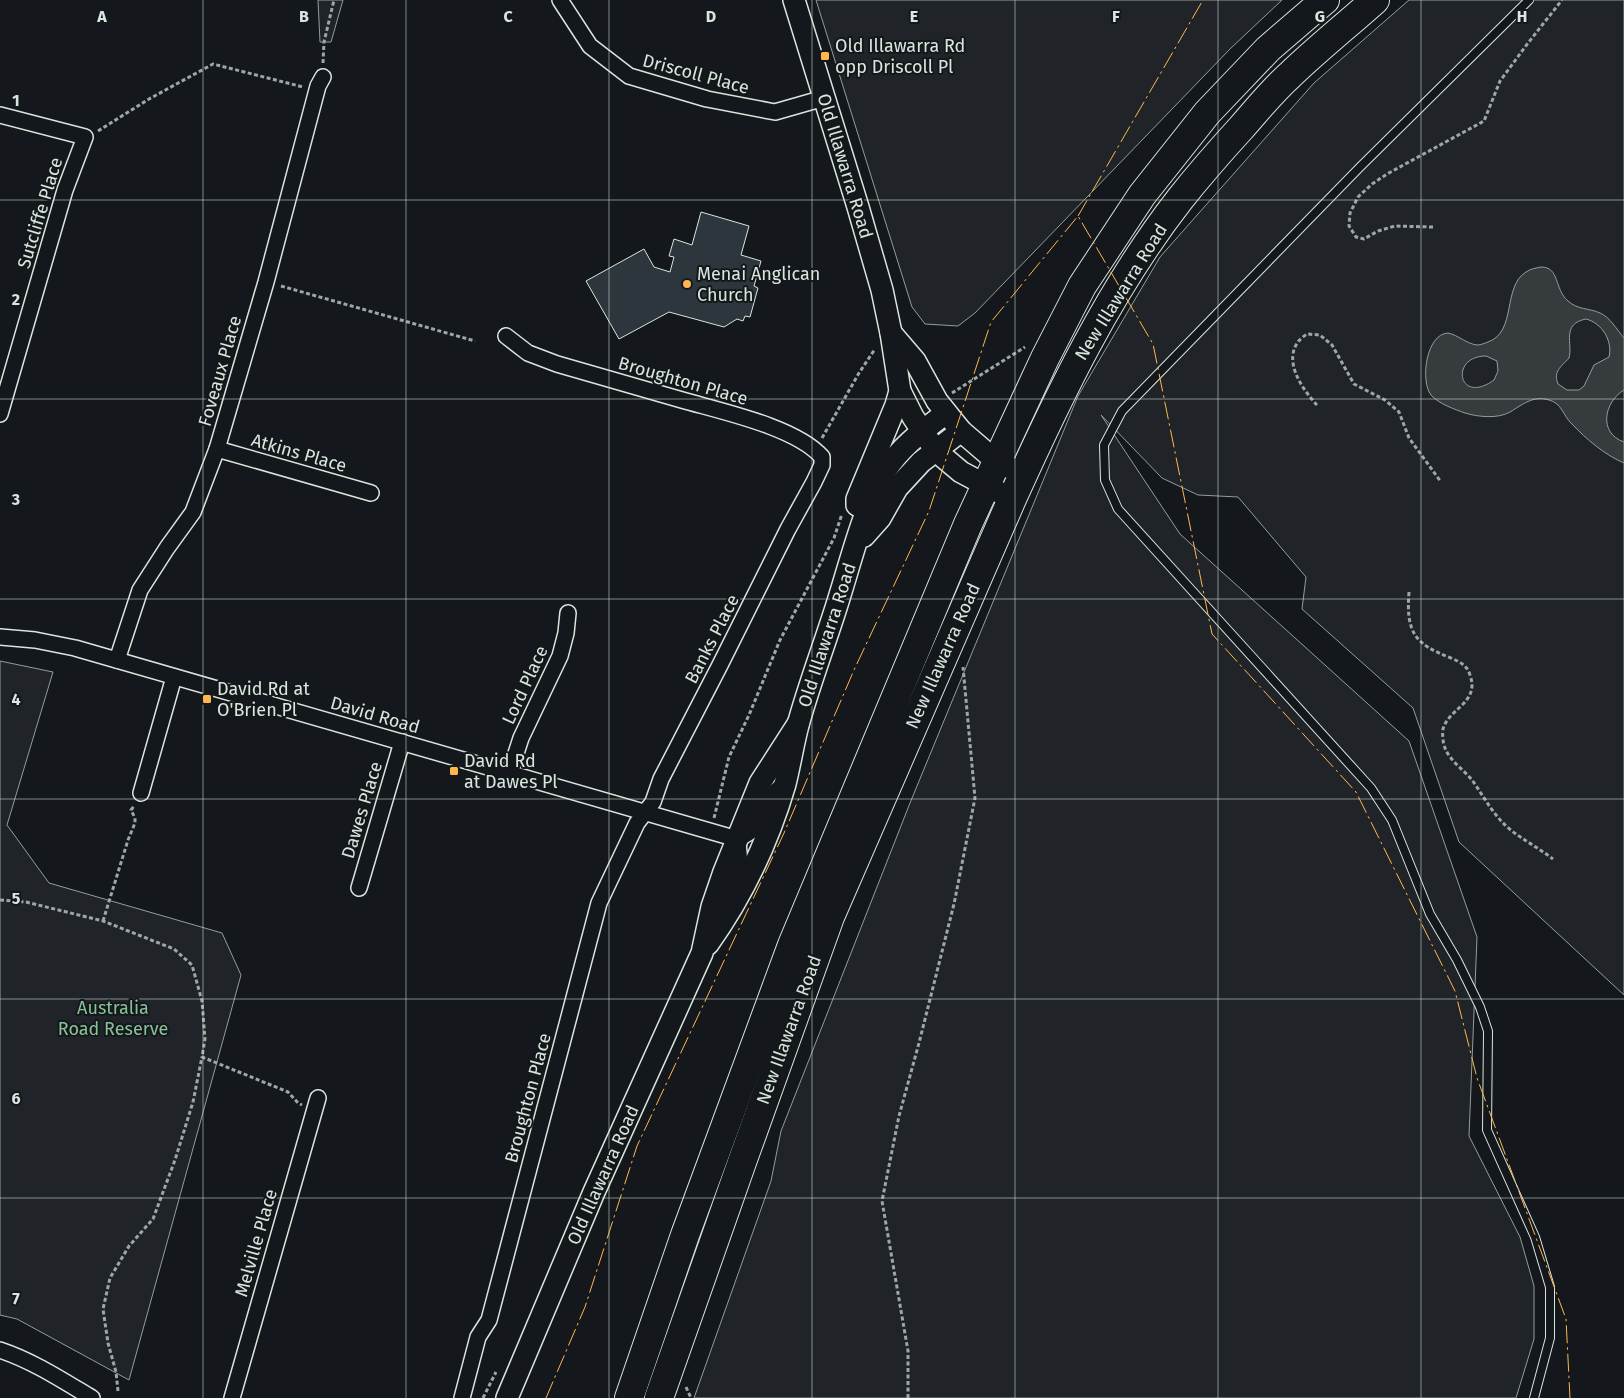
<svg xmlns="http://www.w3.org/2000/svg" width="1624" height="1398" viewBox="0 0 1624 1398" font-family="'Fira Sans',sans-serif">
	<rect width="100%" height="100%" fill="#14181c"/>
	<!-- green -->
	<g fill="#202428" stroke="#939e99">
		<polygon points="318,0 343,0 331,42 320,42"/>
		<polygon points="816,0 1282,0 1230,49 975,313 958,326 925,324 912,307"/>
		<polygon points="1409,0 1624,0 1624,995 1459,842 1413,708 1302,609 1306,577 1238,497 1198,495 1162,478 1101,415 1180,534 1409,741 1477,937 1469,1136 1520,1237 1534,1286 1534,1339 1516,1398 694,1398 771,1181 781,1131 910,803 1078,396 1160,257 1314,83"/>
		<polygon points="0,661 53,672 7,825 49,883 222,933 241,975 129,1380 17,1319 0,1315"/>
	</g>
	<!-- water -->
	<path fill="#363b3e" stroke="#939e99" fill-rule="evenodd" d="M1541,267C1560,267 1554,289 1568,301C1578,310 1589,308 1600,313C1610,317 1617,330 1624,338V390C1604,402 1598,433 1624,442V463C1605,455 1586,439 1572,424C1563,416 1562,403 1549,400C1533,395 1522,405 1510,412C1498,419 1478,417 1465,413C1454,409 1439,404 1431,395C1420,381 1426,334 1448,333C1458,335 1467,344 1477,345C1481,345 1485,343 1488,342C1517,332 1502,287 1526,272C1530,269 1536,268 1541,267ZM1586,319C1602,323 1613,341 1609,357L1594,365L1584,386L1579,390H1567L1558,384C1553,371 1561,367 1569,358C1573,343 1561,324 1586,319ZM1486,356L1497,361L1498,371L1494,380C1458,406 1449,356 1486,356Z"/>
	<!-- building -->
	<polygon fill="#2c363c" stroke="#d8e6dc" points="701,212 749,226 741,255 761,261 754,286 758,288 750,317 745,316 743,321 737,319 724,327 669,312 619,339 586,281 644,249 654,267 670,272 674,257 669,256 674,239 692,245"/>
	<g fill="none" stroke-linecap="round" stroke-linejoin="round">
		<defs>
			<polyline id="lane" points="1529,0 1360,167 1122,411 1104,445 1105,480 1118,509 1371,788 1392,820 1430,914 1457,960 1480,1007 1488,1031 1487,1130 1535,1237 1550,1287 1550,1338 1534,1398"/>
			<g id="street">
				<polyline points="560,0 590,46 629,76 707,99 775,112 824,98"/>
				<polyline points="0,115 85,137 65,190 0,414"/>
				<polyline points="217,449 371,493"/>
				<path d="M0,637L35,640L75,648L737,839C761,829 757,820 768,800C771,794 779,789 784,783"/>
				<polyline points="117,660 140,590 167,548 193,512 217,449 266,282 318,86 323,77"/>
				<polyline points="510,772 521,738 560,656 566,633 568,613"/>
				<polyline points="141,793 174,677"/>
				<polyline points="359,888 402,742"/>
				<path d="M732,890C741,870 741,860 737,839"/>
				<path d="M0,1350C33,1361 62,1380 92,1398"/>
				<polyline points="232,1398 318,1098"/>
				<path d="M462,1398L478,1337L489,1320L599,903L637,823L653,802L661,779L720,665L788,529L814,482L822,465V457C796,427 720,411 682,400C640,388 598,376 557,364L528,353L506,336"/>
			</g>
			<g id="secondary">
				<polyline points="794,0 858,207 882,290 891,333 900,391 913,417 936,451 961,472 1012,499"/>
				<polyline points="891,333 915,361 937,401 961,431 996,461 1023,474"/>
				<polyline points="857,505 857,499 896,405 900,391"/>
				<polyline points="864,536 880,518 897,488 921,462 961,431"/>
				<path d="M708,944C743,895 768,842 785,784C790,764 793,744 798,725C810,681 827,638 840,595C853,553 864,508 886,470C901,446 924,430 946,413"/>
				<polyline points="507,1398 594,1192 702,953 712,907 724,872 760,783 798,724"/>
			</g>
			<g id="highway">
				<polyline points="629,1398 685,1235 792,945 968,524 1045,358 1082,286 1142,195 1207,113 1268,49 1325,0"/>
				<path d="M659,1398L741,1165L830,917L1012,499C1059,395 1109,290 1180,199C1199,175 1220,151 1241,128C1257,110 1272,91 1290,75C1317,49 1347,25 1375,0"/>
			</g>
		</defs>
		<!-- lane casing -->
		<use href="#lane" stroke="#d8e6dc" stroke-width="10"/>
		<!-- street casing -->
		<use href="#street" stroke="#d8e6dc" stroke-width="18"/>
		<!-- secondary casing -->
		<use href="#secondary" stroke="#d8e6dc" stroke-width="24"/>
		<!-- highway casing -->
		<use href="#highway" stroke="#d8e6dc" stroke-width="30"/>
		<!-- path -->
		<g stroke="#9da8a2" stroke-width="3" stroke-dasharray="4 2.5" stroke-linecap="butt">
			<polyline points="323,63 324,42 334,0"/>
			<polyline points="98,131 149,99 213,64 303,87"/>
			<polyline points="1433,227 1395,226 1378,231 1364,239 1356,237 1349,226 1350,213 1358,197 1372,184 1387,174 1484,121 1500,81 1528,43 1562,0"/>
			<polyline points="281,286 475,341"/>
			<polyline points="952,393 1025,347"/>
			<path d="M1317,405C1303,390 1283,362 1298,342C1300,339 1304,336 1307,334L1320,335L1332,345L1354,384L1385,400L1399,412L1409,438L1441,482"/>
			<polyline points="822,438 859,373 875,349"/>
			<path d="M1409,592C1406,632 1414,644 1451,658C1460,662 1467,665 1470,675C1480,703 1449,708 1443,729C1442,733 1443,744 1445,748C1450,761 1464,770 1472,780C1485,798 1494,817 1512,831C1525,841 1540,849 1553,859"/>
			<polyline points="714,818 729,757 749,715 780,640 834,538 842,514"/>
			<polyline points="0,900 26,902 103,921 174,949 192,965 202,1001 205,1039 202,1057 288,1092 298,1103 302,1105"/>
			<polyline points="103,921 128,840 135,823 135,818 131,810 134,806"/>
			<polyline points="686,1387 691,1398"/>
			<polyline points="118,1391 116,1372 108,1343 103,1309 110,1278 129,1246 153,1219 175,1160 193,1102 202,1057"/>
			<polyline points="483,1398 496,1372"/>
			<polyline points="908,1398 908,1351 882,1201 899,1116 919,1043 954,904 975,798 963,667"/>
		</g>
		<!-- lane -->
		<use href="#lane" stroke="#14181c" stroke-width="8"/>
		<!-- street -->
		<use href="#street" stroke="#14181c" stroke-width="15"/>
		<!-- secondary -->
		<use href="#secondary" stroke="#14181c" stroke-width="21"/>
		<!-- highway -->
		<use href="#highway" stroke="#14181c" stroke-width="28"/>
		<!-- power -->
		<g stroke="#ffb74d" stroke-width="1" stroke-dasharray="18 4 2.5 4" stroke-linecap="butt">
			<polyline points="1078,216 1203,0"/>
			<polyline points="546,1398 585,1307 637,1146 784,833 854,670 929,511 991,322 1078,216 1153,344 1212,634 1356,792 1455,991 1477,1078 1566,1319 1570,1398"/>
		</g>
	</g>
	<!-- grid -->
	<path fill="none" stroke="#d8e6dc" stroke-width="1" stroke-opacity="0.55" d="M203,0V1398M406,0V1398M609,0V1398M812,0V1398M1015,0V1398M1218,0V1398M1421,0V1398M0,200H1624M0,399H1624M0,599H1624M0,799H1624M0,999H1624M0,1198H1624"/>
	<!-- markers -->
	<g fill="#ffb74d" stroke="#14181c" stroke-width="2">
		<rect x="820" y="51" width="10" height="10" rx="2.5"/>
		<circle cx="687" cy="284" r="5"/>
		<rect x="202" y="694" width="10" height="10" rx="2.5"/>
		<rect x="449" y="766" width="10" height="10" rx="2.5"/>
	</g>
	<g text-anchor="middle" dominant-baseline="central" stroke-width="4" stroke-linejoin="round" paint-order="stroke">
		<!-- poi labels -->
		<g font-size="18" fill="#d8e6dc" stroke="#14181c" text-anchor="start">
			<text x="835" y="46">Old Illawarra Rd<tspan x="835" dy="21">opp Driscoll Pl</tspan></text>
			<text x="697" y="274">Menai Anglican<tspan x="697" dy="21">Church</tspan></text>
			<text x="217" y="689">David Rd at<tspan x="217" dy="21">O'Brien Pl</tspan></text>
			<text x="464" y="761">David Rd<tspan x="464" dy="21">at Dawes Pl</tspan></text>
		</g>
		<!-- street labels -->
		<g font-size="18" fill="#d8e6dc" stroke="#14181c">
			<text transform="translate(696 74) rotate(15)">Driscoll Place</text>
			<text transform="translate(845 166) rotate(73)">Old Illawarra Road</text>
			<text transform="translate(40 213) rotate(-73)">Sutcliffe Place</text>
			<text transform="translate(1121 292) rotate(-58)">New Illawarra Road</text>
			<text transform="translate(220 371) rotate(-74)">Foveaux Place</text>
			<text transform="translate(683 381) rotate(16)">Broughton Place</text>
			<text transform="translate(299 453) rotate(16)">Atkins Place</text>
			<text transform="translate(827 635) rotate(-72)">Old Illawarra Road</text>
			<text transform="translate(712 639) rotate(-63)">Banks Place</text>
			<text transform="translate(943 656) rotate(-66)">New Illawarra Road</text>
			<text transform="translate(525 685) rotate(-65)">Lord Place</text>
			<text transform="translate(375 715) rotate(16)">David Road</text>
			<text transform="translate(362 810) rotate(-73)">Dawes Place</text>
			<text transform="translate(789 1030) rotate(-70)">New Illawarra Road</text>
			<text transform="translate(528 1098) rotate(-75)">Broughton Place</text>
			<text transform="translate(603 1175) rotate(-66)">Old Illawarra Road</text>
			<text transform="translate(256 1243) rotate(-74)">Melville Place</text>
		</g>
		<!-- park labels -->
		<g font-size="18" fill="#8ac095" stroke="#14181c">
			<text x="113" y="1008">Australia<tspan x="113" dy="21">Road Reserve</tspan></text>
		</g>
	</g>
	<g font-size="16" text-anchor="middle" font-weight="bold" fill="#d8e6dc" stroke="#14181c" stroke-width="4" stroke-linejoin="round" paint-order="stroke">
		<text x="102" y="22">A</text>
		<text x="304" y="22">B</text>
		<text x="508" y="22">C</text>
		<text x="711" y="22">D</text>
		<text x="914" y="22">E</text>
		<text x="1116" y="22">F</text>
		<text x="1320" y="22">G</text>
		<text x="1522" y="22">H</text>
		<text x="16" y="106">1</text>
		<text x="16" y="305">2</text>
		<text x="16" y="505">3</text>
		<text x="16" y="705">4</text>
		<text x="16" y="904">5</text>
		<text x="16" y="1104">6</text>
		<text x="16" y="1304">7</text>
	</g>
</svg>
